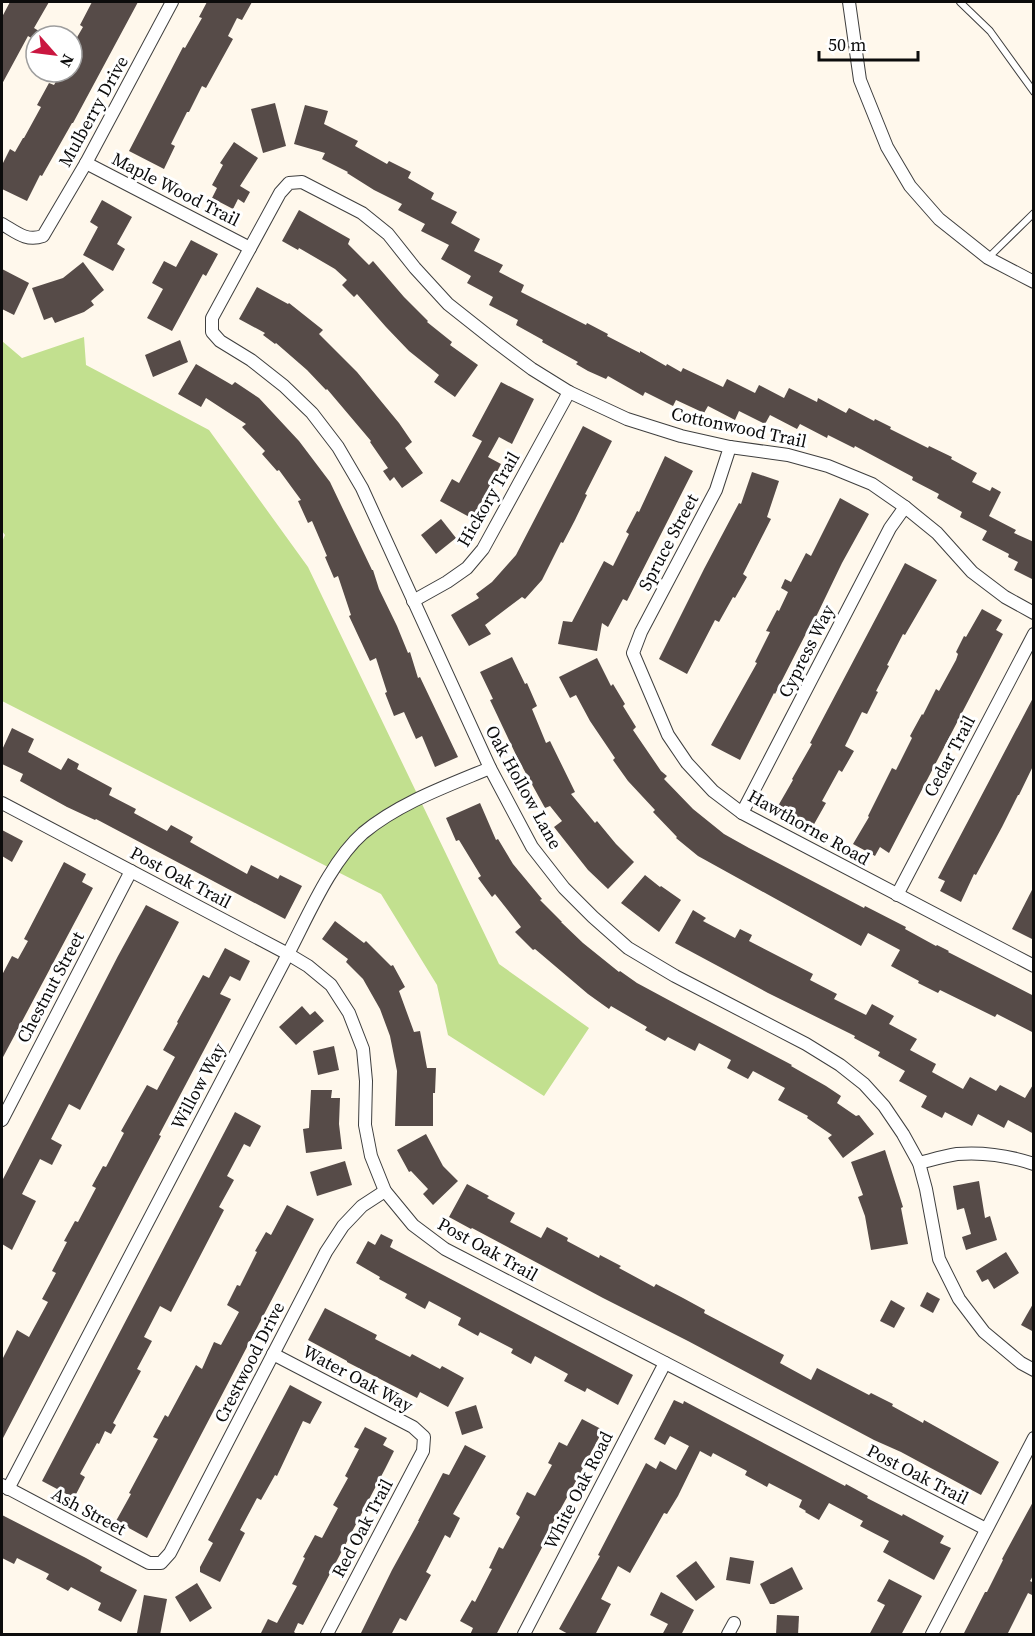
<svg xmlns="http://www.w3.org/2000/svg" width="1035" height="1636" viewBox="0 0 1035 1636" font-family="'Source Serif 4',serif">
	<rect width="100%" height="100%" fill="#fff8ec"/>
	<!-- forest -->
	<polygon fill="#c2e08f" points="84,337 86,365 209,430 308,567 499,964 589,1028 544,1096 448,1035 437,985 381,894 2,701 2,542 5,535 2,531 2,341 22,358"/>
	<!-- building -->
	<g fill="#564b48">
		<polygon points="10,2 49,2 34,28 47,36 36,36 36,41 28,36 2,84 2,17"/>
		<polygon points="92,2 138,2 73,123 72,123 42,176 40,175 27,201 2,189 2,165 10,149 15,152 23,138 24,138 41,107 37,105 49,83 54,85 61,72 72,72 72,46 83,27 80,25"/>
		<polygon points="207,2 252,2 242,20 237,18 228,36 233,39 206,88 202,86 189,112 187,112 171,144 175,146 164,169 129,151 183,47 185,48 202,18 199,17"/>
		<polygon points="275,103 286,146 263,153 251,109"/>
		<polygon points="305,105 328,111 324,124 358,141 355,146 387,164 389,161 411,172 408,178 434,193 431,199 457,212 451,223 480,239 474,251 503,265 499,272 524,285 521,292 586,325 587,323 608,334 607,336 640,353 640,351 666,366 667,364 681,372 683,368 723,387 727,379 755,393 759,385 784,398 789,388 817,402 818,398 846,413 849,408 874,421 875,419 891,427 890,429 928,448 929,446 952,457 951,459 977,473 972,482 990,491 992,487 1001,492 989,516 1016,530 1014,533 1034,542 1034,580 1014,570 1018,562 1008,557 1009,554 982,540 987,531 960,517 962,512 937,498 939,494 912,480 913,477 855,446 854,448 828,435 827,438 800,424 797,429 770,415 765,424 739,411 735,420 708,406 704,413 676,400 673,406 645,392 643,396 608,376 606,379 588,371 576,364 578,362 542,342 543,340 516,325 518,320 489,305 493,297 467,283 471,276 441,259 449,245 421,231 425,224 398,210 402,204 374,190 347,173 348,172 322,159 325,153 294,144"/>
		<polygon points="234,142 258,158 240,186 250,192 244,203 238,199 233,209 212,198 217,188 212,185 223,165 220,163"/>
		<polygon points="102,200 132,217 117,244 125,249 113,271 83,255 98,227 90,222"/>
		<polygon points="299,210 350,239 348,244 369,265 373,261 404,297 428,321 427,322 452,342 450,345 478,365 455,397 434,382 439,375 409,351 386,327 357,294 354,297 342,285 347,280 335,269 299,248 298,250 282,241"/>
		<polygon points="191,240 218,254 206,276 203,274 172,331 147,318 163,289 152,283 164,261 176,267"/>
		<polygon points="83,262 104,290 91,301 94,305 84,312 55,323 52,317 44,320 32,288 63,278"/>
		<polygon points="2,269 29,283 14,315 2,309"/>
		<polygon points="257,287 288,304 289,303 323,330 319,334 357,372 399,423 412,442 405,448 423,473 402,488 394,477 390,481 383,471 388,468 370,442 371,441 327,389 326,390 307,370 276,343 275,344 263,335 265,333 239,319"/>
		<polygon points="180,340 188,362 153,377 145,355"/>
		<polygon points="196,364 232,385 235,382 259,398 299,441 330,482 372,570 373,570 379,589 397,626 408,653 410,652 418,678 420,677 458,757 435,767 422,736 416,739 404,712 394,716 385,693 387,692 376,658 370,661 349,616 351,615 338,576 334,578 325,557 327,556 312,521 308,523 298,501 301,500 279,470 277,471 262,454 265,451 242,427 246,424 206,398 201,407 178,394"/>
		<polygon points="501,382 534,399 512,444 499,437 488,457 501,464 473,519 440,501 452,479 459,483 482,441 472,436"/>
		<polygon points="583,426 612,441 585,494 587,495 575,520 563,543 561,542 542,580 525,599 522,597 485,625 491,634 469,646 451,615 479,598 476,594 492,582 516,555"/>
		<polygon points="665,456 693,471 627,601 623,599 608,627 602,623 597,651 558,644 563,621 572,622 604,561 613,566 629,534 626,532 637,511 639,512"/>
		<polygon points="752,472 779,481 767,517 771,519 743,574 747,577 735,598 733,597 719,622 715,620 687,674 659,659 704,569 739,503 741,504"/>
		<polygon points="840,498 869,514 842,563 814,621 813,620 799,647 775,694 774,693 740,760 711,745 757,663 755,662 770,632 766,631 777,610 779,611 788,592 781,588 785,579 791,582 806,553 811,556"/>
		<polygon points="441,519 456,538 436,554 421,535"/>
		<polygon points="905,563 937,580 905,635 903,634 887,665 889,666 876,691 878,692 867,714 862,712 845,746 854,751 842,772 839,770 822,801 826,803 813,826 778,806 793,780 792,779 812,744 810,743"/>
		<polygon points="982,609 1002,620 996,630 1003,634 889,853 880,847 875,856 853,844 869,817 868,816 892,768 896,770 912,738 910,736 922,714 923,715 936,689 939,691 956,660 958,654 956,652 964,636 966,637"/>
		<polygon points="512,657 525,684 527,683 537,706 532,709 546,743 550,741 575,792 571,794 595,823 597,821 616,844 634,862 608,889 588,870 554,827 562,821 550,806 545,808 518,759 490,700 493,699 480,672"/>
		<polygon points="597,658 611,686 613,684 625,704 623,706 636,727 633,730 661,771 667,776 664,779 693,809 724,834 749,848 864,908 865,906 906,927 905,929 936,946 937,945 949,951 948,952 1034,996 1034,1033 997,1014 995,1017 940,990 938,993 918,983 919,981 891,966 900,950 868,933 861,946 698,856 676,838 677,837 653,812 655,810 628,781 613,760 615,758 590,721 576,695 570,698 559,677"/>
		<polygon points="1034,696 1034,764 1019,795 1018,795 1002,827 976,875 974,874 961,902 940,891 945,881 938,878"/>
		<polygon points="12,728 34,739 28,752 61,770 68,758 79,764 77,769 112,788 109,795 136,809 134,813 167,831 171,825 193,837 190,842 247,874 251,865 278,879 280,875 302,886 285,919 96,819 95,820 67,807 20,781 23,774 2,764 2,750"/>
		<polygon points="480,803 496,840 498,839 513,864 542,899 540,900 562,922 561,922 583,943 619,972 620,971 637,983 689,1011 792,1065 791,1066 826,1086 841,1096 837,1103 856,1116 859,1115 874,1134 843,1158 828,1138 832,1135 807,1118 808,1116 778,1100 785,1088 753,1071 748,1079 727,1068 731,1060 699,1043 695,1051 668,1037 665,1041 645,1030 647,1027 611,1006 609,1009 588,994 535,949 533,950 515,932 521,927 495,894 492,897 478,878 481,876 459,840 456,841 446,818"/>
		<polygon points="2,830 23,841 12,862 2,856"/>
		<polygon points="64,862 86,874 82,882 93,888 2,1059 2,975 12,956 18,959 28,941 24,939"/>
		<polygon points="645,875 660,887 661,886 681,900 659,932 621,903"/>
		<polygon points="1034,886 1034,940 1012,929"/>
		<polygon points="146,905 179,922 80,1110 69,1104 51,1139 62,1145 52,1165 40,1159 22,1194 36,1201 12,1250 2,1244 2,1181 118,956"/>
		<polygon points="693,910 706,918 703,921 735,938 740,929 752,935 749,941 813,974 810,980 837,994 834,999 866,1015 872,1004 894,1016 889,1024 917,1039 910,1050 936,1064 932,1072 963,1089 970,1077 996,1091 1000,1085 1025,1098 1034,1083 1034,1134 1008,1120 1004,1128 978,1114 972,1126 945,1112 942,1118 921,1107 927,1096 899,1081 905,1071 878,1056 880,1052 854,1038 855,1036 768,993 675,943"/>
		<polygon points="335,921 364,943 366,941 391,966 393,965 405,987 399,991 414,1032 420,1031 427,1068 436,1068 435,1093 433,1093 433,1126 395,1126 397,1071 390,1036 380,1009 363,979 346,962 348,959 322,939"/>
		<polygon points="225,948 250,961 240,981 230,976 220,994 231,999 159,1135 161,1136 136,1183 2,1440 2,1360 17,1330 29,1337 48,1302 42,1299 56,1273 52,1271 67,1242 64,1241 75,1221 78,1222 96,1188 92,1186 103,1166 106,1167 124,1133 121,1131 147,1085 157,1090 175,1057 163,1050 178,1023 177,1022 203,975 209,978"/>
		<polygon points="302,1006 310,1015 315,1011 324,1021 296,1045 279,1027"/>
		<polygon points="334,1046 339,1070 318,1075 313,1051"/>
		<polygon points="311,1090 332,1090 331,1098 340,1098 339,1124 342,1149 306,1153 303,1129 309,1128"/>
		<polygon points="235,1112 261,1126 250,1147 244,1144 227,1176 234,1180 219,1207 224,1210 171,1312 160,1306 144,1337 152,1341 137,1369 141,1371 113,1423 116,1425 111,1434 105,1431 99,1444 97,1443 80,1474 85,1477 74,1498 42,1481"/>
		<polygon points="426,1134 443,1166 458,1181 433,1205 423,1194 428,1189 411,1171 409,1172 397,1150"/>
		<polygon points="885,1150 903,1207 901,1208 908,1244 871,1250 865,1216 858,1197 863,1195 851,1162"/>
		<polygon points="345,1161 352,1185 317,1196 310,1172"/>
		<polygon points="979,1181 985,1218 990,1216 997,1240 966,1250 962,1237 971,1234 964,1208 957,1210 953,1186"/>
		<polygon points="467,1184 489,1196 487,1198 515,1213 510,1222 541,1238 547,1227 568,1238 567,1241 599,1258 600,1255 621,1266 619,1268 654,1287 656,1284 683,1298 705,1310 704,1313 784,1355 780,1363 811,1380 817,1368 869,1395 871,1393 893,1404 892,1406 923,1423 924,1420 999,1462 981,1495 901,1452 874,1440 688,1341 603,1298 472,1228 471,1229 449,1217"/>
		<polygon points="287,1205 314,1219 147,1538 116,1521 131,1494 129,1493 158,1439 153,1437 165,1415 168,1417 196,1365 202,1369 214,1342 221,1345 239,1312 227,1305 237,1285 240,1286 257,1252 255,1251 266,1232 271,1235"/>
		<polygon points="381,1234 393,1240 390,1247 633,1375 618,1405 587,1388 585,1392 564,1381 568,1374 535,1356 531,1364 511,1353 513,1349 480,1332 478,1336 458,1325 461,1318 429,1301 425,1309 405,1298 407,1294 379,1279 380,1277 356,1263 368,1241 375,1245"/>
		<polygon points="1006,1252 1019,1273 994,1289 988,1279 982,1282 976,1271"/>
		<polygon points="927,1292 940,1299 933,1313 920,1306"/>
		<polygon points="891,1300 905,1308 894,1328 880,1321"/>
		<polygon points="1034,1302 1034,1332 1021,1325"/>
		<polygon points="325,1308 377,1335 375,1339 410,1357 412,1354 440,1369 442,1366 464,1378 448,1407 420,1392 417,1398 347,1362 347,1361 308,1340"/>
		<polygon points="290,1385 322,1402 310,1424 303,1421 277,1476 275,1475 261,1500 257,1498 240,1530 245,1533 220,1582 200,1572 200,1567 213,1543 208,1540"/>
		<polygon points="674,1400 683,1404 684,1401 845,1486 846,1484 868,1496 867,1498 902,1516 903,1514 944,1536 940,1543 951,1548 934,1580 883,1552 889,1541 860,1526 863,1521 829,1503 819,1520 805,1512 806,1511 799,1507 802,1500 769,1483 767,1487 745,1475 747,1471 713,1453 711,1457 700,1451 678,1496 667,1514 664,1513 630,1573 618,1566 601,1599 611,1604 595,1635 570,1635 559,1629 600,1556 598,1555 646,1463 656,1469 660,1461 676,1470 689,1446 670,1436 665,1445 654,1439"/>
		<polygon points="476,1405 483,1428 462,1435 455,1412"/>
		<polygon points="582,1419 603,1430 575,1483 545,1537 547,1538 496,1635 470,1635 473,1628 460,1621 472,1600 475,1602 492,1569 489,1568 499,1547 503,1549 520,1517 516,1514 527,1492 535,1496 552,1465 548,1463 559,1442 567,1446"/>
		<polygon points="365,1427 387,1438 383,1445 394,1451 385,1469 303,1625 298,1623 294,1632 298,1635 260,1635 268,1619 277,1623 297,1586 292,1584 305,1558 303,1557 315,1535 322,1538 338,1508 333,1505 348,1478 345,1476 359,1449 354,1447"/>
		<polygon points="465,1445 486,1456 453,1514 460,1518 450,1538 445,1535 426,1572 431,1575 406,1621 400,1618 391,1635 360,1635 392,1570 419,1521 418,1521 443,1473 449,1475"/>
		<polygon points="1034,1500 1034,1574 1030,1581 1034,1583 1034,1596 1028,1593 1007,1635 963,1635 985,1592 987,1592 1003,1560 1002,1559"/>
		<polygon points="2,1515 86,1558 102,1567 100,1571 137,1590 121,1622 98,1610 101,1603 71,1587 68,1591 46,1579 49,1574 17,1558 14,1564 2,1558"/>
		<polygon points="730,1557 754,1561 750,1584 726,1580"/>
		<polygon points="696,1561 715,1587 696,1601 676,1576"/>
		<polygon points="792,1567 803,1589 774,1604 770,1604 760,1584"/>
		<polygon points="889,1579 922,1596 901,1635 869,1635 885,1605 877,1601"/>
		<polygon points="197,1583 212,1608 190,1622 175,1597"/>
		<polygon points="661,1592 694,1610 681,1635 662,1635 668,1624 650,1615"/>
		<polygon points="144,1595 167,1599 160,1635 137,1633"/>
		<polygon points="777,1615 799,1616 798,1635 776,1635"/>
	</g>
	<g fill="none" stroke-linecap="round" stroke-linejoin="round">
		<defs>
			<g id="lane">
				<polyline points="960,2 990,31 1034,92"/>
				<polyline points="988,258 1034,213"/>
			</g>
			<g id="street">
				<polyline points="849,2 860,80 887,147 910,186 939,219 988,258 1034,282"/>
				<polyline points="86,163 250,248"/>
				<path d="M2,224C16,232 26,242 43,236L86,163L172,2"/>
				<polyline points="730,447 716,490 641,632 633,653 668,735 687,763 713,791 742,813 1034,966"/>
				<polyline points="413,601 447,582 467,568 483,549 569,392"/>
				<polyline points="1034,613 1005,597 972,572 937,533 905,507 872,484 828,466 788,455 730,447 681,436 627,419 569,392 532,369 496,342 448,304 415,268 388,234 362,213 302,182 289,183 280,193 212,318 212,332 220,341 251,360 284,386 312,413 338,447 362,488 490,768 532,847 564,888 593,917 628,948 675,976 806,1044 840,1065 864,1084 884,1106 903,1134 919,1163 926,1189 939,1259 959,1299 984,1332 1021,1363 1034,1370"/>
				<polyline points="2,803 288,954 308,966 331,985 349,1013 363,1049 366,1081 365,1125 371,1156 385,1191 413,1225 445,1249 986,1529"/>
				<polyline points="742,813 890,528 905,507"/>
				<polyline points="897,895 1034,634"/>
				<polyline points="2,1120 131,871"/>
				<path d="M919,1163C931,1160 944,1156 957,1154C982,1152 1010,1156 1034,1164"/>
				<polyline points="273,1354 413,1427 424,1437 423,1451 327,1634"/>
				<polyline points="2,1485 149,1563 161,1563 170,1553 326,1252 343,1226 362,1206 385,1191"/>
				<path d="M8,1489L288,954C308,916 331,861 363,833C399,803 447,786 490,768"/>
				<polyline points="524,1634 665,1363"/>
				<polyline points="728,1634 734,1623"/>
				<polyline points="932,1634 1034,1438"/>
			</g>
		</defs>
		<!-- lane casing -->
		<use href="#lane" stroke="#3f3f3f" stroke-width="8"/>
		<!-- street casing -->
		<use href="#street" stroke="#3f3f3f" stroke-width="14"/>
		<!-- lane -->
		<use href="#lane" stroke="#fff" stroke-width="6"/>
		<!-- street -->
		<use href="#street" stroke="#fff" stroke-width="12"/>
	</g>
	<g text-anchor="middle" dominant-baseline="central" stroke-width="6" stroke-linejoin="round" paint-order="stroke">
		<!-- street labels -->
		<g font-size="18" fill="#0c0c0c" stroke="#fff">
			<text transform="translate(93 111) rotate(-61)">Mulberry Drive</text>
			<text transform="translate(176 189) rotate(27)">Maple Wood Trail</text>
			<text transform="translate(739 427) rotate(12)">Cottonwood Trail</text>
			<text transform="translate(488 499) rotate(-60)">Hickory Trail</text>
			<text transform="translate(668 542) rotate(-62)">Spruce Street</text>
			<text transform="translate(806 651) rotate(-63)">Cypress Way</text>
			<text transform="translate(949 756) rotate(-62)">Cedar Trail</text>
			<text transform="translate(524 787) rotate(61)">Oak Hollow Lane</text>
			<text transform="translate(809 827) rotate(29)">Hawthorne Road</text>
			<text transform="translate(181 877) rotate(28)">Post Oak Trail</text>
			<text transform="translate(50 987) rotate(-62)">Chestnut Street</text>
			<text transform="translate(198 1086) rotate(-62)">Willow Way</text>
			<text transform="translate(488 1249) rotate(29)">Post Oak Trail</text>
			<text transform="translate(249 1362) rotate(-63)">Crestwood Drive</text>
			<text transform="translate(358 1378) rotate(28)">Water Oak Way</text>
			<text transform="translate(918 1474) rotate(27)">Post Oak Trail</text>
			<text transform="translate(578 1490) rotate(-63)">White Oak Road</text>
			<text transform="translate(89 1511) rotate(28)">Ash Street</text>
			<text transform="translate(362 1528) rotate(-62)">Red Oak Trail</text>
		</g>
	</g>
	<!-- border -->
	<rect width="1035" height="1636" fill="none" stroke="#0c0c0c" stroke-width="6"/>
	<!-- north arrow -->
	<g transform="translate(54 54) rotate(118)"><circle r="28" fill="#ffffff" stroke="#9e9e9e" stroke-width="1.5"/>
	<path d="M0-4.5L10 22L0 15L-10 22Z" fill="#ca1740"/>
	<text y="-9" font-size="16" font-weight="bold" text-anchor="middle" fill="#0c0c0c">N</text>
	</g>
	<!-- scale -->
	<path d="M819 51v9h99v-9" fill="none" stroke="#0c0c0c" stroke-width="3"/>
	<text x="828" y="51" font-size="18" fill="#0c0c0c" stroke="#ffffff" stroke-width="4.5" paint-order="stroke">50 m</text>
</svg>
